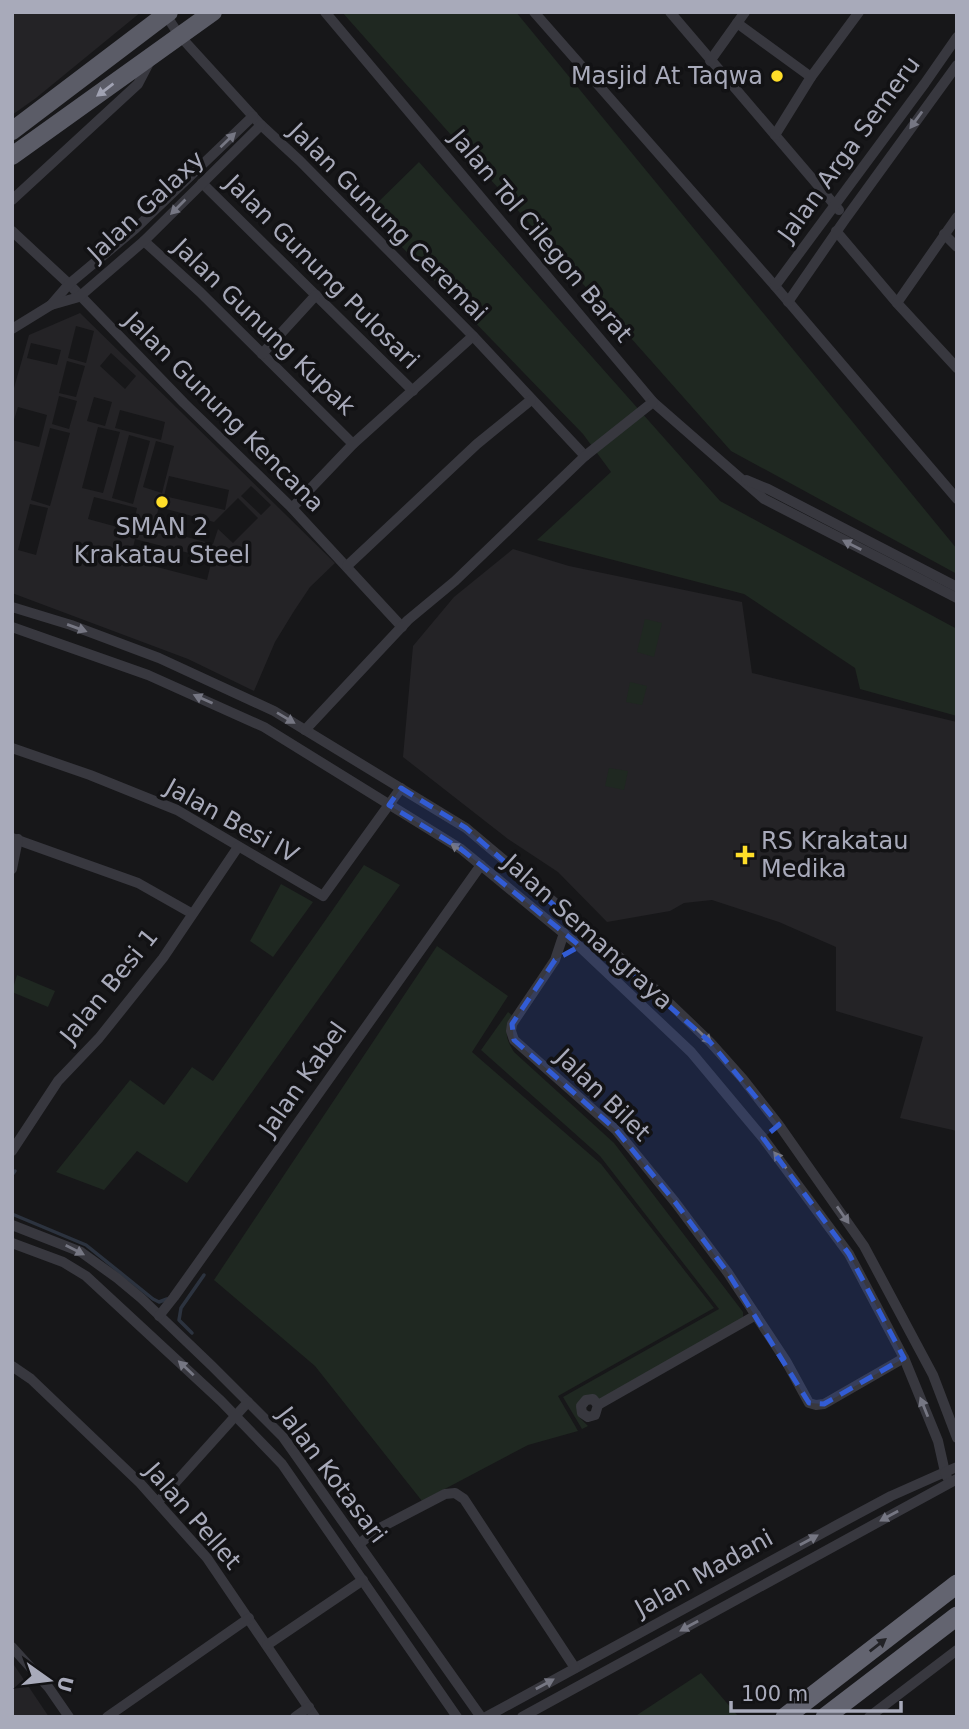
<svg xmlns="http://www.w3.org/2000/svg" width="969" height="1729" viewBox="0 0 969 1729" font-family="'DejaVu Sans',sans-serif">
	<rect width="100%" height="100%" fill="#171719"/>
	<!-- built -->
	<g fill="#242326" fill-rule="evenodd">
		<polygon points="12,12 141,12 36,98 12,115"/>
		<path d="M80,313L335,563L310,587L294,611L275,642L254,691L188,659L12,593V440L39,447L47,415L18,407L12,426V395L29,335ZM76,326L94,331L86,363L68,358ZM31,343L61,350L57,365L27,358ZM111,353L136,376L125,389L100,366ZM67,361L85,366L76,397L59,393ZM59,396L77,401L69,429L52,424ZM94,397L112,402L105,426L87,421ZM120,410L165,422L161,440L115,428ZM98,427L120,432L103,493L82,488ZM50,428L70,433L50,506L31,500ZM129,435L150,441L133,504L112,498ZM156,441L174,446L162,493L143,487ZM169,476L229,490L225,510L164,496ZM251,486L271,505L261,515L241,496ZM94,497L137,508L132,531L88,519ZM238,498L258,518L233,543L218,529L213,544L153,528L159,507L214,522ZM30,504L48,508L36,555L18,550ZM135,539L212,559L207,580L130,560Z"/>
		<polygon points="513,549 569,566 742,602 752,673 957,722 957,1131 900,1118 923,1037 836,1011 836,947 779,922 712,900 684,903 670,911 607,922 558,872 508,839 403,757 413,646 454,597"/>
		<polygon points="12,1662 49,1717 12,1717"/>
	</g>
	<!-- green -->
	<g fill="#1f2821">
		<polygon points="342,12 516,12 957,549 957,574 731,451"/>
		<polygon points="419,162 720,501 957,629 957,716 860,689 855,668 744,594 537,540 611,472 583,434 368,212"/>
		<polygon points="645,619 662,623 654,657 637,652"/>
		<polygon points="630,682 647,686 642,705 626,702"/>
		<polygon points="609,768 628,771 624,790 605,786"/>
		<polygon points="364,865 400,885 187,1183 137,1151 104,1190 56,1172 130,1080 164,1105 192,1067 213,1081"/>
		<polygon points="281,884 313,902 273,957 250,941"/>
		<polygon points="437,946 508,996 472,1052 601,1164 714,1308 558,1396 578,1431 528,1445 422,1501 315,1366 214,1280"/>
		<polygon points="17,975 55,991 48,1007 12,992"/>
		<path d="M508,1012L513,1016C504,1030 505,1038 514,1052L614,1143L743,1312V1319L596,1402L592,1400L579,1417L588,1426L582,1429L563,1397L719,1309L600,1156L481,1050Z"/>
		<polygon points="701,1673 738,1716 634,1717"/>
	</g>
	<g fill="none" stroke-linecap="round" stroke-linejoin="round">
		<!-- stream -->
		<g stroke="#2c333f" stroke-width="3.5">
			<polyline points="12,1175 15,1171"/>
			<polyline points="12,1214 86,1245 153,1299 159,1302 167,1299"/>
			<polyline points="192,1333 179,1320 181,1308 204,1275"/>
		</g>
		<!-- minor -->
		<g stroke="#38383f" stroke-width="10">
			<polyline points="325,12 653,402 764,499 957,598"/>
			<polyline points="534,12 775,286 957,499"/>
			<polyline points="670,12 839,210"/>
			<polyline points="166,15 179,35 261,125 300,161 473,336 585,456"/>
			<polyline points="737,23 811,77"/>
			<polyline points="710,61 745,12"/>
			<polyline points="775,135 811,77 859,12"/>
			<polyline points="202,183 413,391"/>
			<polyline points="12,200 138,84 150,61"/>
			<polyline points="12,231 69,284 184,403 292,508 402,627"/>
			<polyline points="836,231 897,303 957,368"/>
			<polyline points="944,234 957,247"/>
			<polyline points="144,241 200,292 353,444"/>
			<polyline points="775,286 925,83 957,37"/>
			<polyline points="788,302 846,218 957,65"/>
			<polyline points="897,303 957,217"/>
			<polyline points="51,305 69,284 135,229 253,116"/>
			<polyline points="12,329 51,305 79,297 144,241 261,125"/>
			<polyline points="262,354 316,295"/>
			<polyline points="746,480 768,489 957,587"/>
			<polyline points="292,508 353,444 473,336"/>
			<polyline points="347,566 477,444 531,400"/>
			<polyline points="12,607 71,625 159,658 274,711 466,828 636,971 710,1042 743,1079 779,1125 864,1246 933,1375 957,1438"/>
			<polyline points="12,627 148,675 264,727 461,849 579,946 691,1052 763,1138 849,1254 904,1358 938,1441 945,1472 891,1496 837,1525 486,1717"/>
			<polyline points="305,730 408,620 455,581 585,456 653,402"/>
			<polyline points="12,748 90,775 177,810 323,896 401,788"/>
			<polyline points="12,838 138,883 191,913"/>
			<polyline points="12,869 18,839"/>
			<polyline points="564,933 555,960 512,1024 511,1031 514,1040 616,1130 675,1202 728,1273 786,1361 809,1403 816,1405 824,1404 904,1358"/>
			<polyline points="12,1151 58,1081 99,1038 163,958 238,847"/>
			<polyline points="12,1225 81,1252 117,1278 141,1298 212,1366 283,1437 481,1717"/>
			<polyline points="12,1243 63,1262 86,1276 221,1401 282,1464 457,1717"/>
			<polyline points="159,1316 174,1297 481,865"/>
			<polyline points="12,1366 31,1379 140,1483 207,1558 315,1717"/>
			<polyline points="598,1405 593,1399 586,1400 581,1406 582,1413 588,1417 595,1415 598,1405 756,1315"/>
			<polyline points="947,1477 945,1472 957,1467"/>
			<polyline points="158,1502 248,1402"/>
			<polyline points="359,1544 378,1529 445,1494 455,1493 464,1499 575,1668"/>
			<polyline points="267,1645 363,1580"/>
			<polyline points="12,1647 49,1688 69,1717"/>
			<polyline points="107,1717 249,1618"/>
			<polyline points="295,1717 309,1707"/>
			<polyline points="522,1717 957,1479"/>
			<polyline points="869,1717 957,1650"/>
		</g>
		<!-- trunk -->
		<g stroke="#5b5c67" stroke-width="18">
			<polyline points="12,131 169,12"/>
			<polyline points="12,156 213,12"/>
		</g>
		<!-- motorway -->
		<g stroke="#636470" stroke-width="19">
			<polyline points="785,1717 957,1584"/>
			<polyline points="825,1717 957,1616"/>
		</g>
	</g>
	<!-- one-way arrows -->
	<defs><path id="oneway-solid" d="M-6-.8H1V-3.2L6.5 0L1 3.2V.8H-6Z" transform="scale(1.75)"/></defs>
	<use fill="#a0a2b2" href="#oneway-solid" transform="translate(105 90) rotate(143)"/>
	<g fill="#767783">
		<use href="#oneway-solid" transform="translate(916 120) rotate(126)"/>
		<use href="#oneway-solid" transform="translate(228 140) rotate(-44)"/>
		<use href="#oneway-solid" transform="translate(178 207) rotate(135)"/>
		<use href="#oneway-solid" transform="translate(852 545) rotate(-153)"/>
		<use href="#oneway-solid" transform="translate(77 628) rotate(20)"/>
		<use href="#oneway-solid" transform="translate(203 699) rotate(-156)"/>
		<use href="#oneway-solid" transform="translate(286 718) rotate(31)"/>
		<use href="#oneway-solid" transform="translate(459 849) rotate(-145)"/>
		<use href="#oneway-solid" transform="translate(704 1036) rotate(44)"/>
		<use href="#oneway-solid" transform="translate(780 1160) rotate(-127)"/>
		<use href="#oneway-solid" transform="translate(843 1215) rotate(55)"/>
		<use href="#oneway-solid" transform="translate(75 1250) rotate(27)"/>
		<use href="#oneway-solid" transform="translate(186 1368) rotate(-137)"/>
		<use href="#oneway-solid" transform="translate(924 1407) rotate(-112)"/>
		<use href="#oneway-solid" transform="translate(889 1516) rotate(151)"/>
		<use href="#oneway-solid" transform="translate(809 1540) rotate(-29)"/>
		<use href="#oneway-solid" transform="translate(689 1626) rotate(151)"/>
		<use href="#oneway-solid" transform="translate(545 1684) rotate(-29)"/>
	</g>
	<use fill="#222226" href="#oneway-solid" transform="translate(878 1645) rotate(-38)"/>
	<!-- marked area -->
	<path fill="#325cd4" fill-opacity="0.2" stroke="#325cd4" stroke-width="5" stroke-dasharray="14 9" stroke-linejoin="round" d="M401,788L466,828L710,1042L779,1125L763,1138L849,1254L904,1358L824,1404L809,1403L728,1273L675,1202L616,1130L514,1040L512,1024L555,960L580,946L461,849L389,805Z"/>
	<!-- markers -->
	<g fill="#ffde29" stroke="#121214" stroke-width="2.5">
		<circle cx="777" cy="76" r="7"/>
		<circle cx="162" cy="502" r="7"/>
		<path d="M741.5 844.5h7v7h7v7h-7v7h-7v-7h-7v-7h7z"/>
	</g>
	<g text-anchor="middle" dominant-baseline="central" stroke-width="7" stroke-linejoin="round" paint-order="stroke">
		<!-- poi labels -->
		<g font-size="24" fill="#a8aaba" stroke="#121214" text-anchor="end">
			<text x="763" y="76">Masjid At Taqwa</text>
			<text x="162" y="527" text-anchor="middle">SMAN 2<tspan x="162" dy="28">Krakatau Steel</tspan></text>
			<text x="761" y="841" text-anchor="start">RS Krakatau<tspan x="761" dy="28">Medika</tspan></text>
		</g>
		<!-- street labels -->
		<g font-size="24" fill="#a8aaba" stroke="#121214">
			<text transform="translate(849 149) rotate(-54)">Jalan Arga Semeru</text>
			<text transform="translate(146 206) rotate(-43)">Jalan Galaxy</text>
			<text transform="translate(388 222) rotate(45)">Jalan Gunung Ceremai</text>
			<text transform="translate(541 236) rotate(50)">Jalan Tol Cilegon Barat</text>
			<text transform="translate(322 272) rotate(45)">Jalan Gunung Pulosari</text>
			<text transform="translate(264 327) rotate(44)">Jalan Gunung Kupak</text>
			<text transform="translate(224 412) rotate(45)">Jalan Gunung Kencana</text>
			<text transform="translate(232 821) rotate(29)">Jalan Besi IV</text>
			<text transform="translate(588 932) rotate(42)">Jalan Semangraya</text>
			<text transform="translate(109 986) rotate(-51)">Jalan Besi 1</text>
			<text transform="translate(303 1079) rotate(-55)">Jalan Kabel</text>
			<text transform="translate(603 1095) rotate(44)">Jalan Bilet</text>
			<text transform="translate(332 1475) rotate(53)">Jalan Kotasari</text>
			<text transform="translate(193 1516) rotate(49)">Jalan Pellet</text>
			<text transform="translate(704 1573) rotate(-29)">Jalan Madani</text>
		</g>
	</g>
	<!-- border -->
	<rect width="969" height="1729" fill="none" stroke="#a8aaba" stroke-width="28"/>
	<!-- north arrow -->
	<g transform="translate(49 1680) rotate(104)" stroke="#121214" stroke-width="5" paint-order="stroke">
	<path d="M0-5L12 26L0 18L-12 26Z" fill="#a8aaba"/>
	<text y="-10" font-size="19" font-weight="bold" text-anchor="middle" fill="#a8aaba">U</text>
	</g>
	<!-- scale -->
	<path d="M731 1701v10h170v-10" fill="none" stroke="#a8aaba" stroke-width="3.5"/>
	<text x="741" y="1701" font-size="21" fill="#a8aaba" stroke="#121214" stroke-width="5" paint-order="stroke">100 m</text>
</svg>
